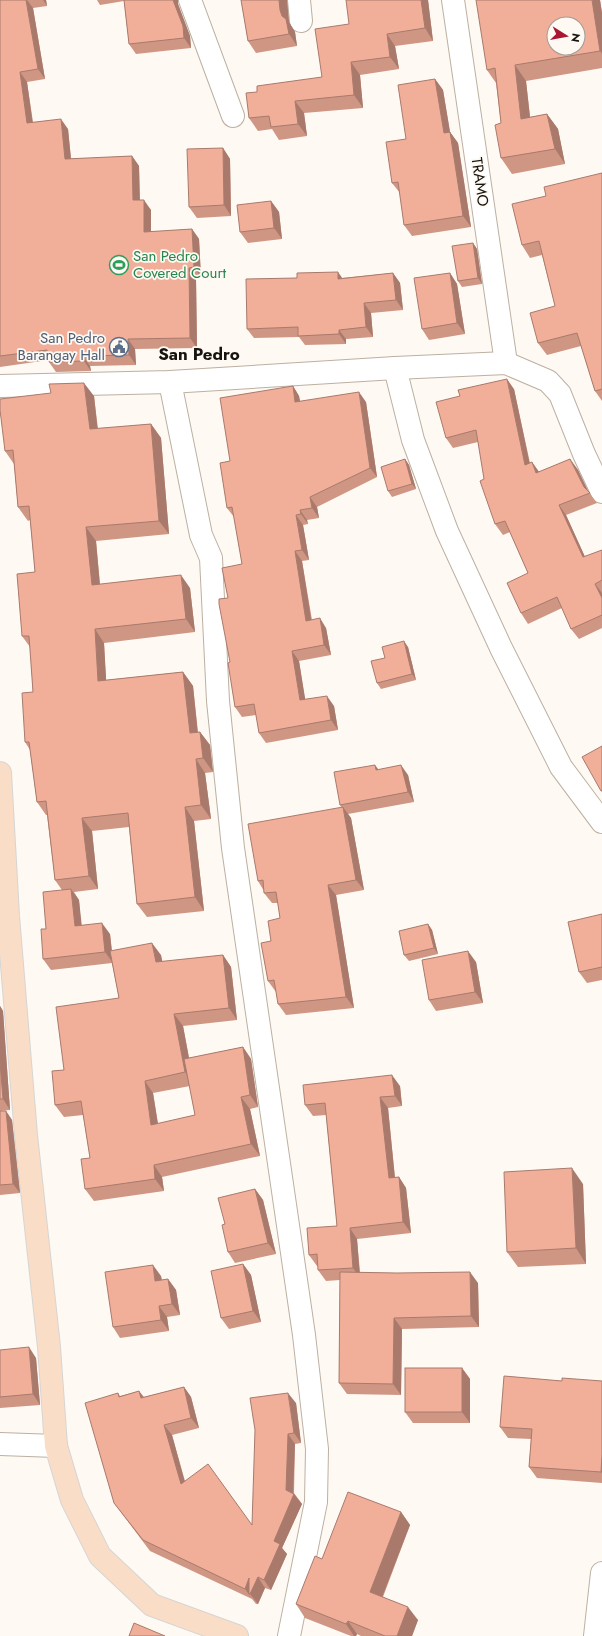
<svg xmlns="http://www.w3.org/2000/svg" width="602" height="1636" viewBox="0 0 602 1636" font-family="Jost,sans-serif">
	<rect width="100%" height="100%" fill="#fef9f3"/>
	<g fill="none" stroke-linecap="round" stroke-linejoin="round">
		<defs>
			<g id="minor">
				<polyline points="190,0 233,116"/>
				<polyline points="299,0 301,21"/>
				<polyline points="453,0 506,363"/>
				<polyline points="395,368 413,440 447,531 501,648 561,767 602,822"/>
				<polyline points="170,382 201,535 211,558 218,701 233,848 304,1335 317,1449 316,1502 289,1636"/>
				<polyline points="0,386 170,382 395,368 506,363 548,381 560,394 584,454 602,492"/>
				<polyline points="0,1444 56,1446"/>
				<polyline points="595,1636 602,1573"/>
			</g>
			<polyline id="major" points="0,773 8,916 26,1135 49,1347 56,1446 72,1500 100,1556 152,1605 237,1636"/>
		</defs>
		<!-- minor casing -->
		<use href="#minor" stroke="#bcb0a2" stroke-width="24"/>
		<!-- major casing -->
		<use href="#major" stroke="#d5d5d4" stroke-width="24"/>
		<!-- minor -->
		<use href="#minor" stroke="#fff" stroke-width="22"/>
		<!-- major -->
		<use href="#major" stroke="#faddc7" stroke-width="22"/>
	</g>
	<!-- wall -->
	<g fill="#cf9684" fill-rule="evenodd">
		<polygon points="0,0 46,0 47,6 33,8 45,79 27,82 33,122 68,129 71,159 132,156 139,166 140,200 151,210 151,232 192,229 199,239 201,277 196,278 197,348 135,349 136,365 90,366 91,371 56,372 49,362 49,360 0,367"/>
		<polygon points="97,0 178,0 178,4 190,36 191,48 136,54 129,44 124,1 100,5"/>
		<polygon points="241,0 287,0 289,22 295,32 297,46 256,53 248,41"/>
		<polygon points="428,0 433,41 395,46 399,69 360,75 363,108 304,113 307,136 279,140 272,129 258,131 249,118 257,92 322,77 349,24"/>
		<polygon points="600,0 602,13 602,68 526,81 530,117 547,114 558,129 565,164 512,174 501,158 501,123 496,83 487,70"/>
		<polygon points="435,79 443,90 450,132 458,143 471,227 412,236 404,225 400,193 392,183 406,139"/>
		<polygon points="223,148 230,159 231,216 197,218 189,207"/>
		<polygon points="602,173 602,401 595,391 581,346 547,355 538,343 555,306 542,255 530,258 522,245 546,196"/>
		<polygon points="271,201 279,212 282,239 248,243 240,232"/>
		<polygon points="473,243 477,249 482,284 462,287 458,281"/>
		<polygon points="393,273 400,283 403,310 371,313 373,337 346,339 346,344 305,345 299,337 254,338 247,329 342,278"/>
		<polygon points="450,273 457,284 465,334 429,340 422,329"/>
		<polygon points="293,386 299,396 300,401 366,402 377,477 317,507 319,518 307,520 308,524 303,525 309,560 302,561 312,620 326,628 331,655 299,661 305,700 334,706 338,730 266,743 259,733 256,715 242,717 235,707 230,662 228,598 242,564 234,517 227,508 230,461"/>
		<polygon points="514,389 530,463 532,462 539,472 570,459 578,470 588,491 597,503 566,515 585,557 602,550 602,628 579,639 571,629 562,608 528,624 521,613 528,573 510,532 503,535 495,524 478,442 453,448 446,438"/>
		<path d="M94,396L98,429L151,424L161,438L169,534L96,541L100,584L190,588L195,632L104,643L106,680L183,672L193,686L198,732H200L210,745L213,772L205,773L211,819L194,821L204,911L147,917L137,904L129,827L92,831L98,889L74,892L79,900L81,925L110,934L112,951L161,955L162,962L223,955L231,967L237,1020L183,1026L189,1058L243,1047L251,1059L258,1107L250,1109L260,1156L162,1177L164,1191L94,1201L85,1189L90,1158L83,1115L64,1117L55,1105L64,1070L119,998L112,963L51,970L43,959L46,929L62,890L55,880L47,815H46L37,802L30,750L25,742L33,692L30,647L22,636L35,572L30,520L28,521L18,507L14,464L5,451ZM190,1086L195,1115L158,1124L153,1093Z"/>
		<polygon points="405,459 409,465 416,489 392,497 388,491"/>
		<polygon points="408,647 416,680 381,689 377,683 385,658"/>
		<polygon points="379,770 408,775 414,802 348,814 351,818 364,890 336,895 354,1008 286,1015 278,1004 276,992 268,981 271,941 280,918 278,903 272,903 264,893 264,891 258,881 342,808 340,805"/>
		<polygon points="602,914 602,980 587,983 579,972"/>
		<polygon points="428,924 432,930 438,954 409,961 404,955"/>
		<polygon points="476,962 483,1003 436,1011 429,1000"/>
		<polygon points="0,1006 3,1011 10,1110 0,1111"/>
		<polygon points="400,1086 402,1106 388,1108 395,1178 399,1177 406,1188 411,1233 357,1239 360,1272 478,1283 479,1327 402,1329 401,1395 347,1394 339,1383 340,1280 326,1281 318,1270 318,1265 317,1266 309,1255 337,1226 326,1115 313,1116 305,1105"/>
		<polygon points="0,1111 6,1111 12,1120 20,1193 0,1195"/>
		<polygon points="583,1184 586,1264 518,1267 507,1252"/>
		<polygon points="255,1189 263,1200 276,1254 235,1263 228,1252 225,1224"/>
		<polygon points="243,1264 251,1275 261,1322 229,1329 221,1318"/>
		<polygon points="161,1276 162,1280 168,1279 176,1290 180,1315 167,1317 169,1331 120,1338 113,1327"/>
		<polygon points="0,1350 36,1358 40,1405 0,1408"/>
		<polygon points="462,1368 470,1379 470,1423 413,1423 405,1412"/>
		<polygon points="562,1381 602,1381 602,1483 537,1478 529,1467 531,1439 508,1438 500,1427"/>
		<polygon points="184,1387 191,1397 199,1428 172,1435 185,1481 252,1525 296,1403 301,1443 295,1444 294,1493 302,1504 282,1548 287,1554 271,1590 265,1588 258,1604 256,1604 252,1599 150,1551 114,1503 118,1393 120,1396 139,1391 144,1397"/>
		<polygon points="401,1512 410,1525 383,1597 418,1620 412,1636 361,1636 357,1634 356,1636 351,1636 305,1618 296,1604 322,1559"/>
	</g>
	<!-- shaded-wall -->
	<g fill="#a97a6c">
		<polygon points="26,0 27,0 33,8 45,79 38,69"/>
		<polygon points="43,0 46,0 47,6"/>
		<polygon points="173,0 178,0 178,4 190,36 191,48 184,38"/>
		<polygon points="279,0 287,0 289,22 295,32 297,46 289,34 280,10"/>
		<polygon points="421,0 428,0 433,41 425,28"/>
		<polygon points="592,0 600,0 602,13 602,54 600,51"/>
		<polygon points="387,34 395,46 399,69 390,57"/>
		<polygon points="351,62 360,75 363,108 354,95"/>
		<polygon points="515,65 526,81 532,135 521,119"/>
		<polygon points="20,72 27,82 34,133 27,123"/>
		<polygon points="435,79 443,90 452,144 444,133"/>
		<polygon points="295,101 304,113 307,136 298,124"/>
		<polygon points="547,114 558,129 565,164 555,149"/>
		<polygon points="61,119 68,129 72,169 65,159"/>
		<polygon points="450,132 458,143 471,227 463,216"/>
		<polygon points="223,148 230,159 231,216 224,205"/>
		<polygon points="132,156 139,166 140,210 133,200"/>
		<polygon points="144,200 151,210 151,242 144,232"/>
		<polygon points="271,201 279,212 282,239 274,228"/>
		<polygon points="192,229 199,239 201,277 194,267"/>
		<polygon points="473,243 477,249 482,284 478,278"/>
		<polygon points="189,268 196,278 197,348 190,338"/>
		<polygon points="338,272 345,282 338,279"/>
		<polygon points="393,273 400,283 403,310 396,300"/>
		<polygon points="450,273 457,284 465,334 457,323"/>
		<polygon points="364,303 371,313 373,337 366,327"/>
		<polygon points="339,330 346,339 346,344 339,334"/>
		<polygon points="128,339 135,349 136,365 129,355"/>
		<polygon points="83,356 90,366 91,371 84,361"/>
		<polygon points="507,379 514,389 532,475 525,465"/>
		<polygon points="84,383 94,396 99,443 90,429"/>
		<polygon points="293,386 299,396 302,412 295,402"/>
		<polygon points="359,392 366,402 377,477 370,468"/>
		<polygon points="151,424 161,438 169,534 159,521"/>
		<polygon points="405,459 409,465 416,489 412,484"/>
		<polygon points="570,459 578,470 589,493 584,487"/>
		<polygon points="532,462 539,472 536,473"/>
		<polygon points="310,497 317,507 319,518 312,508"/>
		<polygon points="559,505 566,515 590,568 583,557"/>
		<polygon points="300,510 307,520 308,524 301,514"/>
		<polygon points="296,515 303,525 309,560 302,550"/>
		<polygon points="86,527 96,541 101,598 92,585"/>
		<polygon points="295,551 302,561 313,631 306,621"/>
		<polygon points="181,575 190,588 195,632 186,619"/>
		<polygon points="595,584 602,593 602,598"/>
		<polygon points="320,618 326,628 331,655 324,645"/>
		<polygon points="95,629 104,643 107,695 98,681"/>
		<polygon points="404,641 408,647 416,680 412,674"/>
		<polygon points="292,651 299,661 307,710 300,700"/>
		<polygon points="183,672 193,686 199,746 190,733"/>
		<polygon points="327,696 334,706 338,730 331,720"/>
		<polygon points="200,732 210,745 213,772 203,758"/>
		<polygon points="196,759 205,773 211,819 201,805"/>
		<polygon points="375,765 382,774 376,770"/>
		<polygon points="401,765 408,775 414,802 408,792"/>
		<polygon points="185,807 194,821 204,911 195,897"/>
		<polygon points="343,807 351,818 364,890 356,880"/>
		<polygon points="82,818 92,831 98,889 89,876"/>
		<polygon points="328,885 336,895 354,1008 346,997"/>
		<polygon points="71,889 79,900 83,937 75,926"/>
		<polygon points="102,923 110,934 113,963 105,952"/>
		<polygon points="428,924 432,930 438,954 434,948"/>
		<polygon points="152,943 161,955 165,975 156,962"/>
		<polygon points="468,951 476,962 483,1003 475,992"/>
		<polygon points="223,955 231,967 237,1020 229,1008"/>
		<polygon points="0,1006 3,1011 10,1110 3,1099 0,1062"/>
		<polygon points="174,1014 183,1026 194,1085 185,1072"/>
		<polygon points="243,1047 251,1059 258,1107 250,1095"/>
		<polygon points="392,1075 400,1086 402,1106 395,1096"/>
		<polygon points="145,1081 153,1093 160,1137 151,1125"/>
		<polygon points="241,1097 250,1109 260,1156 251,1144"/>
		<polygon points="380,1097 388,1108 396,1189 389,1178"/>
		<polygon points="6,1111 12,1120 20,1193 13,1184"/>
		<polygon points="154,1165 162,1177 164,1191 155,1179"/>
		<polygon points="572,1168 583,1184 586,1264 576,1248"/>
		<polygon points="399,1177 406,1188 411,1233 403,1222"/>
		<polygon points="255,1189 263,1200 276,1254 268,1243"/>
		<polygon points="350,1228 357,1239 360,1278 353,1268"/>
		<polygon points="243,1264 251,1275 261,1322 253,1311"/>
		<polygon points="153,1265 161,1276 163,1292 155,1281"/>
		<polygon points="470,1272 478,1283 479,1327 471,1316"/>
		<polygon points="168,1279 176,1290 180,1315 172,1304"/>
		<polygon points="159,1306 167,1317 169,1331 161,1320"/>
		<polygon points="394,1318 402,1329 401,1395 393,1384"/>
		<polygon points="29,1347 36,1358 40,1405 33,1394"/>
		<polygon points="462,1368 470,1379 470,1423 462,1412"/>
		<polygon points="184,1387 191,1397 199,1428 191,1418"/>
		<polygon points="139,1391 146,1401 141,1398"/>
		<polygon points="288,1393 296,1403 301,1443 294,1433"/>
		<polygon points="164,1425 172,1435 188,1494 181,1484"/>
		<polygon points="288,1434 295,1444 293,1495 294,1494 302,1504 282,1548 287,1554 271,1590 264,1580 286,1490"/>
		<polygon points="602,1455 602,1474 601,1472"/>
		<polygon points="401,1512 410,1525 379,1605 370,1592"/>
		<polygon points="258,1577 265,1588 258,1604 250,1594 249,1594 252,1599 245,1589 249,1578"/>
		<polygon points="408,1607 418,1620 412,1636 397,1636"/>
		<polygon points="348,1621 357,1634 356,1636 354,1636 346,1624"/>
	</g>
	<!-- building -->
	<g fill="#f1af9a" stroke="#a97a6c" fill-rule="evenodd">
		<polygon points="0,0 26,0 38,69 20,72 27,123 61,119 65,159 132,156 133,200 144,200 144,232 192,229 194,267 189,268 190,338 128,339 129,355 83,356 84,361 49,362 47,350 0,356"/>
		<polygon points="124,0 173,0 183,26 184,38 129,44"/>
		<polygon points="241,0 279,0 280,10 282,16 286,19 289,34 248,41"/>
		<polygon points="346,0 421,0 425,28 387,34 390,57 351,62 354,95 295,101 298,124 271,127 269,116 249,118 246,93 257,92 257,86 322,77 315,29 349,24"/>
		<path d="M476,0H592L600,51L515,65L521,119L547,114L555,149L501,158L495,125L501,123L495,68L487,70ZM554,24H578V48H554Z"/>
		<polygon points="435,79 444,133 450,132 463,216 404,225 398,182 392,183 386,142 406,139 398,85"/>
		<polygon points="223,148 224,205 189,207 187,149"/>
		<polygon points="602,173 602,389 595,391 577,333 538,343 530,313 555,306 539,241 522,245 512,204 546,196 544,187"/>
		<polygon points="271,201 274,228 240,232 237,205"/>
		<polygon points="473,243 478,278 458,281 452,246"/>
		<polygon points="338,272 338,279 393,273 396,300 364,303 366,327 339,330 339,334 298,336 298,327 247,329 246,279 297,278 297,273"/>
		<polygon points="450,273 457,323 422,329 414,278"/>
		<polygon points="507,379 525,465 532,462 536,473 570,459 584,487 590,493 559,505 583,557 602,550 602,580 595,584 602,598 602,615 571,629 557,597 521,613 507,583 528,573 505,521 495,524 480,481 484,479 476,430 446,438 436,402 460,396 458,390"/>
		<polygon points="84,383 90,429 151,424 159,521 86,527 92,585 181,575 186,619 95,629 98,681 183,672 190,733 200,732 203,758 196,759 201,805 185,807 195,897 137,904 128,813 82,818 89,876 55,880 46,801 37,802 29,742 25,742 22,693 33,692 29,636 22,636 17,574 35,572 29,506 18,507 13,450 5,451 0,410 0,399 51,393 49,384"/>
		<polygon points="293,386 295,402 359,392 370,468 310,497 312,508 300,510 301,514 296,515 302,550 295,551 306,621 320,618 324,645 292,651 300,700 327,696 331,720 259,733 254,704 235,707 228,663 230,662 219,604 219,599 228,598 222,568 242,564 232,507 227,508 220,463 230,461 220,398"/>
		<polygon points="405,459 412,484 388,491 381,467"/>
		<polygon points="404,641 412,674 377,683 371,661 385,658 382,647"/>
		<polygon points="602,746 602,791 601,791 582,757"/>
		<polygon points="375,765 376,770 401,765 408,792 340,805 334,772"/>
		<polygon points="343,807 356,880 328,885 346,997 278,1004 274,980 268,981 261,943 271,941 268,921 280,918 276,892 264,893 263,880 258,881 248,824"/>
		<polygon points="71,889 75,926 102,923 105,952 43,959 41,929 46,929 43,892"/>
		<polygon points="602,914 602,967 579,972 568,922"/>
		<polygon points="428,924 434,948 404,955 399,931"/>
		<polygon points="152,943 156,962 223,955 229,1008 174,1014 185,1072 145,1081 151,1125 195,1115 184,1059 243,1047 250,1095 241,1097 251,1144 154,1165 155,1179 85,1189 81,1159 90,1158 81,1101 55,1105 52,1071 64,1070 56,1007 119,998 110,951"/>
		<polygon points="468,951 475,992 429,1000 422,960"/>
		<polygon points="0,1062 3,1099 0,1099"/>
		<polygon points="392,1075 395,1096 380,1097 389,1178 399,1177 403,1222 350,1228 353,1268 318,1270 317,1254 309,1255 307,1228 337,1226 325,1103 305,1105 303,1085"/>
		<polygon points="0,1111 6,1111 13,1184 0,1185"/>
		<polygon points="572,1168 576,1248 507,1252 504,1172"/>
		<polygon points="255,1189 268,1243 228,1252 222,1225 225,1224 218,1198"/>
		<polygon points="243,1264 253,1311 221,1318 211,1271"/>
		<polygon points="153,1265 155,1281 168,1279 172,1304 159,1306 161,1320 113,1327 105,1272"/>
		<polygon points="340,1272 397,1273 470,1272 471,1316 394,1318 393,1384 339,1383"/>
		<polygon points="29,1347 33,1394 0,1397 0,1350"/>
		<rect x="405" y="1368" width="57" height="44"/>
		<polygon points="504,1376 562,1381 562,1378 602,1381 602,1455 601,1472 529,1467 532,1429 500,1427"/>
		<polygon points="184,1387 191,1418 164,1425 181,1484 208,1464 252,1525 255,1430 250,1398 288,1393 294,1433 288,1434 286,1490 294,1494 274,1541 280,1544 264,1580 258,1577 250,1594 249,1594 249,1578 245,1589 143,1540 114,1503 85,1403 118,1393 119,1397 139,1391 141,1398"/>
		<polygon points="348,1492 401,1512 370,1592 408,1607 397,1636 385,1636 348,1621 346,1624 296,1604 315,1556 322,1559"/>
		<polygon points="134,1623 165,1636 129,1636"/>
	</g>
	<!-- icons -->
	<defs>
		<symbol id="stadium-ring" viewBox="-11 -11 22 22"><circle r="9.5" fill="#fef9f3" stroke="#2e9e5b" stroke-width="1.5"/><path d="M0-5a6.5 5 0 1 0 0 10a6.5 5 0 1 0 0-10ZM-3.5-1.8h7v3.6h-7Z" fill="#2e9e5b"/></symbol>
		<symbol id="civic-ring" viewBox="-11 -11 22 22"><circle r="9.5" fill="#fef9f3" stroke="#5c6f8a" stroke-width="1.5"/><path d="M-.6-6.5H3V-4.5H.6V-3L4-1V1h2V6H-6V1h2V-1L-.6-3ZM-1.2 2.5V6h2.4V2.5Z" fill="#5c6f8a"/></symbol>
	</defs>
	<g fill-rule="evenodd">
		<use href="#stadium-ring" x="108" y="254" width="22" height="22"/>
		<use href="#civic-ring" x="108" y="336" width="22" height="22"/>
	</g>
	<g text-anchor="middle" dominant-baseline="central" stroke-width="3.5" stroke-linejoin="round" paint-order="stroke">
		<!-- street labels -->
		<g font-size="15" fill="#17130e" stroke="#fef9f3">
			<text transform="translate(480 182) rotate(82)">TRAMO</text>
		</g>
		<!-- leisure labels -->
		<g font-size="15" fill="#27864d" stroke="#fef9f3" text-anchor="start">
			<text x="133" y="256">San Pedro<tspan x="133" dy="17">Covered Court</tspan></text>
		</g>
		<!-- service labels -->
		<g font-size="15" fill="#4e5e75" stroke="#fef9f3" text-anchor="end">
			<text x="105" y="338">San Pedro<tspan x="105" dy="17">Barangay Hall</tspan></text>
		</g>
		<!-- quarter labels -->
		<g font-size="17" font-weight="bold" fill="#17130e" stroke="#fef9f3">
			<text x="199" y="354">San Pedro</text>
		</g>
	</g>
	<!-- north arrow -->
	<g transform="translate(566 36) rotate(101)"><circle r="19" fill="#fef9f3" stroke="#a29d97"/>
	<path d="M0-3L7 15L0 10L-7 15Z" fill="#ab1532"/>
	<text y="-6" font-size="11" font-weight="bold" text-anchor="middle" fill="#17130e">N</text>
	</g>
</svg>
